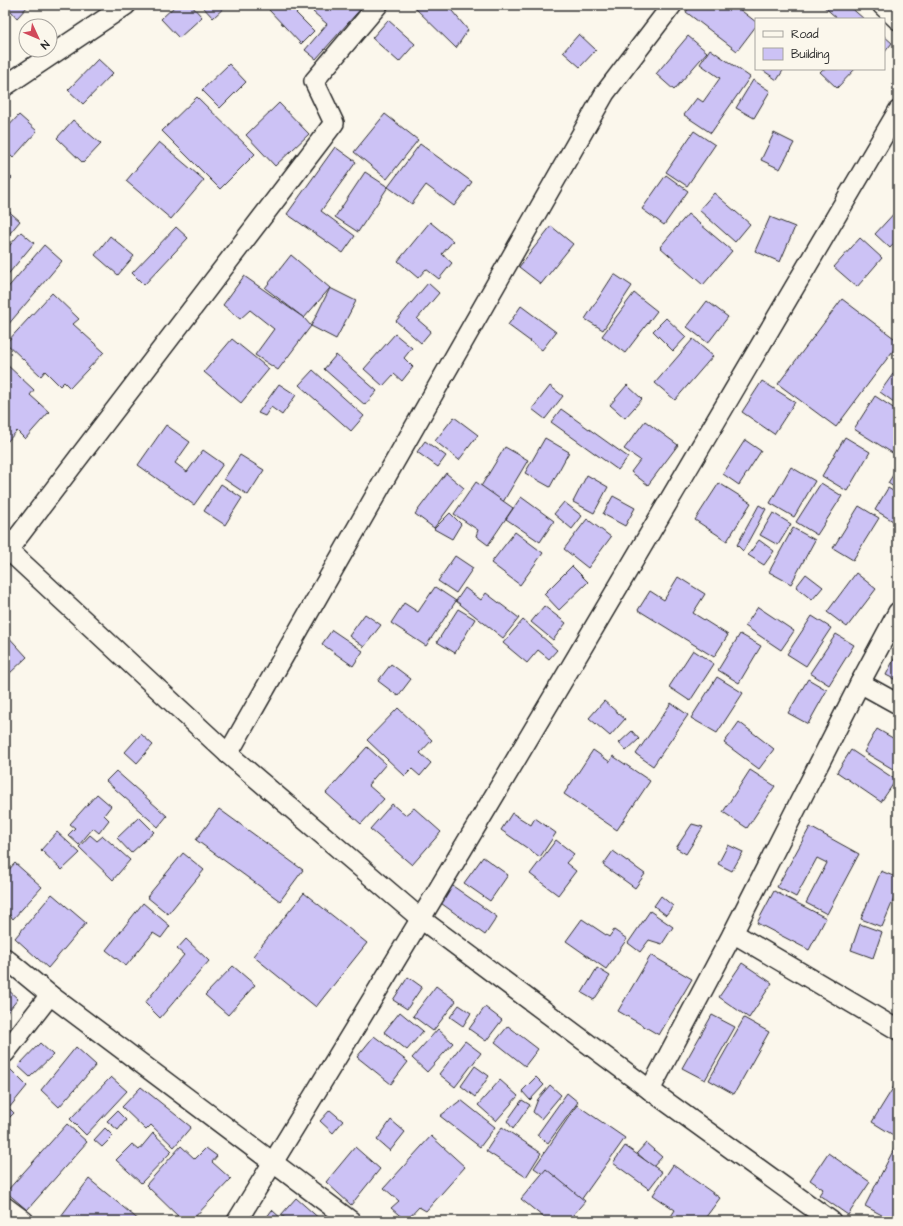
<svg xmlns="http://www.w3.org/2000/svg" width="903" height="1226" viewBox="0 0 903 1226" font-family="'Architects Daughter',sans-serif">
	<rect width="100%" height="100%" fill="#fbf7ec"/>
	<filter id="ink" filterUnits="userSpaceOnUse"><feTurbulence type="fractalNoise" baseFrequency=".025" numOctaves="2"/><feDisplacementMap in="SourceGraphic" scale="8" xChannelSelector="R" yChannelSelector="G"/><feConvolveMatrix kernelMatrix="1 2 1 2 8 2 1 2 1" color-interpolation-filters="sRGB"/></filter>
	<g filter="url(#ink)">
		<!-- building -->
		<g fill="#ccc2f5" stroke="#2b2b2b">
			<polygon points="6,5 29,5 17,18"/>
			<polygon points="176,5 191,5 202,17 179,38 161,19"/>
			<polygon points="201,5 227,5 213,18"/>
			<polygon points="274,5 305,5 296,13 314,31 301,44 269,10"/>
			<polygon points="319,5 364,5 316,59 305,50 327,24 313,12"/>
			<polygon points="412,5 447,5 468,30 456,48"/>
			<polygon points="691,5 734,5 756,22 756,26 737,51 686,12"/>
			<polygon points="822,5 848,5 864,19 838,19"/>
			<polygon points="388,20 415,44 399,62 372,38"/>
			<polygon points="579,34 596,50 580,67 563,52"/>
			<polygon points="688,36 707,52 674,90 656,74"/>
			<polygon points="884,36 892,43 884,53"/>
			<polygon points="710,49 750,77 711,133 684,115 697,98 703,102 720,78 700,64"/>
			<polygon points="98,59 113,73 83,104 68,90"/>
			<polygon points="229,64 246,82 220,108 202,90"/>
			<polygon points="761,69 784,69 777,80"/>
			<polygon points="823,69 855,69 837,88 820,72"/>
			<polygon points="753,80 770,91 754,118 736,108"/>
			<polygon points="197,97 255,154 220,189 162,131"/>
			<polygon points="279,103 309,134 275,166 246,135"/>
			<polygon points="385,114 418,140 387,179 354,152"/>
			<polygon points="19,115 37,131 13,158 5,150 5,130"/>
			<polygon points="73,120 101,144 83,163 57,138"/>
			<polygon points="694,131 715,145 687,186 666,172"/>
			<polygon points="774,133 794,143 780,169 761,160"/>
			<polygon points="159,142 204,180 171,219 126,181"/>
			<polygon points="420,144 472,182 454,206 426,185 412,204 388,187"/>
			<polygon points="335,147 356,162 321,211 355,236 343,253 287,214"/>
			<polygon points="5,172 12,178 5,185"/>
			<polygon points="365,172 388,187 358,232 335,217"/>
			<polygon points="666,175 688,191 664,225 642,209"/>
			<polygon points="714,193 750,224 735,242 699,210"/>
			<polygon points="5,208 20,221 5,239"/>
			<polygon points="898,209 898,239 890,248 875,234"/>
			<polygon points="688,214 732,251 703,285 660,247"/>
			<polygon points="770,217 795,227 780,262 755,251"/>
			<polygon points="430,222 453,241 442,254 452,263 439,279 426,269 418,278 398,261"/>
			<polygon points="551,226 573,244 541,284 519,267"/>
			<polygon points="176,227 188,238 144,285 132,273"/>
			<polygon points="21,232 34,243 5,278 5,251"/>
			<polygon points="110,236 134,256 118,275 95,255"/>
			<polygon points="860,238 882,258 857,287 834,267"/>
			<polygon points="44,245 62,261 7,326 5,324 5,291"/>
			<polygon points="291,255 330,288 304,318 265,288"/>
			<polygon points="614,274 632,286 603,330 585,319"/>
			<polygon points="244,276 304,318 311,326 278,370 255,355 274,329 250,310 240,319 223,305"/>
			<polygon points="428,283 439,293 417,319 431,331 421,343 396,321"/>
			<polygon points="330,288 356,301 336,339 311,326"/>
			<polygon points="52,293 79,319 73,324 104,352 70,388 64,382 60,386 45,371 41,376 6,343"/>
			<polygon points="634,293 657,311 625,353 602,336"/>
			<polygon points="842,299 898,341 898,344 836,427 778,384"/>
			<polygon points="707,301 728,317 708,343 687,327"/>
			<polygon points="521,306 556,332 542,350 508,325"/>
			<polygon points="666,318 686,337 673,351 653,331"/>
			<polygon points="395,334 412,348 404,358 413,367 402,381 394,374 383,386 364,369"/>
			<polygon points="232,339 269,369 241,403 204,372"/>
			<polygon points="693,339 713,356 675,400 655,383"/>
			<polygon points="336,355 377,391 365,405 324,369"/>
			<polygon points="5,363 34,390 30,395 49,412 25,439 17,431 5,444"/>
			<polygon points="898,367 898,405 880,392"/>
			<polygon points="313,370 364,416 351,431 299,385"/>
			<polygon points="762,381 795,402 774,434 742,412"/>
			<polygon points="279,384 296,395 282,415 271,407 265,416 258,413"/>
			<polygon points="627,385 642,399 625,418 610,405"/>
			<polygon points="550,386 563,396 545,419 532,409"/>
			<polygon points="875,396 898,411 898,448 894,454 854,429"/>
			<polygon points="561,409 628,457 618,470 551,422"/>
			<polygon points="454,417 478,435 459,460 435,441"/>
			<polygon points="645,421 678,445 648,485 631,472 640,460 624,449"/>
			<polygon points="166,425 190,442 175,463 187,472 203,450 223,464 194,505 138,465"/>
			<polygon points="845,437 870,452 847,491 822,476"/>
			<polygon points="545,438 569,452 550,487 525,473"/>
			<polygon points="745,440 761,451 739,485 723,474"/>
			<polygon points="425,441 446,456 438,467 417,452"/>
			<polygon points="505,447 528,460 503,502 480,488"/>
			<polygon points="240,455 264,470 248,495 224,479"/>
			<polygon points="791,467 815,481 794,517 770,503"/>
			<polygon points="898,467 898,490 888,483"/>
			<polygon points="446,473 464,488 434,528 415,514"/>
			<polygon points="587,475 608,487 594,513 573,502"/>
			<polygon points="476,482 513,508 488,545 476,536 478,530 454,514"/>
			<polygon points="719,483 751,503 727,541 695,520"/>
			<polygon points="821,483 842,496 817,535 796,522"/>
			<polygon points="221,484 242,498 225,525 204,511"/>
			<polygon points="888,488 898,494 898,524 875,510"/>
			<polygon points="613,496 635,508 625,526 603,514"/>
			<polygon points="521,497 554,521 540,542 506,519"/>
			<polygon points="564,502 582,516 572,529 554,514"/>
			<polygon points="759,505 766,509 743,551 737,545"/>
			<polygon points="859,506 879,518 853,560 833,548"/>
			<polygon points="450,513 461,524 452,539 434,529"/>
			<polygon points="773,513 791,524 778,545 760,535"/>
			<polygon points="587,519 611,537 588,568 564,549"/>
			<polygon points="793,528 815,540 791,584 769,572"/>
			<polygon points="515,532 543,553 520,585 491,563"/>
			<polygon points="759,540 774,551 764,565 748,555"/>
			<polygon points="455,556 473,568 456,593 438,581"/>
			<polygon points="572,566 588,582 559,610 544,594"/>
			<polygon points="856,573 876,589 847,627 827,612"/>
			<polygon points="806,574 823,587 812,600 796,587"/>
			<polygon points="678,577 705,594 693,613 728,635 714,657 638,610 650,591 664,600"/>
			<polygon points="435,587 456,601 426,646 391,623 404,603 418,612"/>
			<polygon points="465,588 481,600 486,593 519,618 503,638 456,601"/>
			<polygon points="544,606 566,623 553,640 531,622"/>
			<polygon points="758,607 794,631 781,650 745,626"/>
			<polygon points="458,609 475,619 455,653 437,642"/>
			<polygon points="365,614 381,625 364,647 349,636"/>
			<polygon points="812,616 831,628 806,666 787,654"/>
			<polygon points="523,620 557,650 549,659 538,650 527,663 503,643"/>
			<polygon points="332,630 363,651 353,666 322,644"/>
			<polygon points="5,633 27,657 9,674 5,670"/>
			<polygon points="740,634 761,646 739,683 718,670"/>
			<polygon points="836,634 854,645 829,685 810,673"/>
			<polygon points="693,650 714,664 690,701 669,687"/>
			<polygon points="896,655 898,657 898,681 886,675"/>
			<polygon points="391,664 411,679 398,696 378,681"/>
			<polygon points="717,677 743,693 717,733 691,718"/>
			<polygon points="808,679 827,690 808,724 788,713"/>
			<polygon points="604,701 625,719 610,736 589,718"/>
			<polygon points="671,703 688,715 653,766 636,754"/>
			<polygon points="398,708 432,740 420,753 431,763 420,776 412,769 405,776 367,740"/>
			<polygon points="739,722 774,749 759,769 724,743"/>
			<polygon points="877,729 898,741 898,772 864,752"/>
			<polygon points="632,731 639,739 626,751 619,743"/>
			<polygon points="141,734 153,745 137,763 125,752"/>
			<polygon points="367,747 386,764 368,785 384,799 361,824 326,793"/>
			<polygon points="593,750 610,762 613,756 650,781 617,830 564,794"/>
			<polygon points="851,750 896,780 881,802 837,772"/>
			<polygon points="750,770 775,786 747,828 723,812"/>
			<polygon points="116,771 167,816 158,827 106,781"/>
			<polygon points="97,794 111,806 104,815 109,820 99,833 93,828 79,845 68,835 75,828 70,824"/>
			<polygon points="392,804 405,815 414,808 441,832 412,865 370,829"/>
			<polygon points="219,809 303,870 280,901 196,840"/>
			<polygon points="512,813 531,825 535,818 556,833 540,857 501,830"/>
			<polygon points="139,817 154,832 131,853 117,838"/>
			<polygon points="692,824 703,827 686,854 676,848"/>
			<polygon points="810,827 859,854 827,914 806,903 827,863 817,858 796,897 777,887"/>
			<polygon points="57,832 80,853 62,870 41,850"/>
			<polygon points="90,835 97,841 103,836 130,860 113,880 79,847"/>
			<polygon points="556,840 574,854 566,863 576,871 558,895 530,874"/>
			<polygon points="728,845 743,852 732,871 718,864"/>
			<polygon points="613,851 645,874 635,888 603,865"/>
			<polygon points="183,853 204,870 168,914 147,897"/>
			<polygon points="483,857 508,875 490,901 464,883"/>
			<polygon points="15,863 42,887 13,919 5,910 5,874"/>
			<polygon points="881,871 898,878 898,889 882,927 861,919"/>
			<polygon points="450,884 497,917 485,935 438,901"/>
			<polygon points="774,891 826,918 809,950 757,923"/>
			<polygon points="304,893 367,943 316,1007 253,956"/>
			<polygon points="52,894 86,923 48,968 15,938"/>
			<polygon points="661,896 673,906 666,915 654,906"/>
			<polygon points="143,903 170,926 161,938 153,933 126,966 106,950"/>
			<polygon points="650,911 673,927 662,944 649,940 640,952 628,943"/>
			<polygon points="582,919 609,937 614,930 627,939 606,969 566,941"/>
			<polygon points="860,924 882,932 873,958 851,950"/>
			<polygon points="186,939 209,961 160,1018 145,1003 184,955 177,949"/>
			<polygon points="651,955 692,979 659,1035 618,1011"/>
			<polygon points="742,963 772,983 749,1018 719,997"/>
			<polygon points="233,966 255,985 228,1015 205,995"/>
			<polygon points="597,968 610,976 594,1000 582,993"/>
			<polygon points="408,977 422,987 407,1009 393,1000"/>
			<polygon points="436,986 456,1001 433,1031 413,1016"/>
			<polygon points="5,987 18,999 5,1015"/>
			<polygon points="459,1005 471,1013 463,1026 450,1017"/>
			<polygon points="485,1007 502,1020 486,1041 469,1029"/>
			<polygon points="400,1012 423,1031 407,1050 384,1032"/>
			<polygon points="712,1015 735,1027 705,1080 682,1068"/>
			<polygon points="744,1018 769,1032 734,1094 709,1080"/>
			<polygon points="508,1026 538,1049 525,1066 495,1042"/>
			<polygon points="438,1029 453,1043 427,1072 412,1058"/>
			<polygon points="374,1036 408,1062 391,1084 357,1057"/>
			<polygon points="465,1041 481,1053 455,1087 439,1074"/>
			<polygon points="40,1043 53,1055 30,1077 18,1066"/>
			<polygon points="76,1047 96,1065 59,1107 41,1090"/>
			<polygon points="475,1066 489,1076 475,1097 461,1086"/>
			<polygon points="10,1069 27,1086 9,1108 14,1113 5,1122 5,1074"/>
			<polygon points="111,1077 127,1091 86,1135 70,1119"/>
			<polygon points="536,1077 544,1085 530,1100 522,1091"/>
			<polygon points="500,1080 518,1096 496,1121 478,1105"/>
			<polygon points="898,1080 898,1138 872,1122"/>
			<polygon points="550,1085 561,1095 541,1119 533,1112 538,1099"/>
			<polygon points="141,1087 191,1127 174,1147 151,1125 146,1130 122,1107"/>
			<polygon points="567,1093 578,1102 548,1143 537,1135"/>
			<polygon points="461,1100 495,1127 480,1147 440,1116"/>
			<polygon points="522,1100 530,1105 513,1129 507,1121"/>
			<polygon points="577,1105 625,1138 581,1200 534,1168"/>
			<polygon points="330,1110 343,1121 333,1133 320,1121"/>
			<polygon points="117,1111 126,1120 118,1130 107,1121"/>
			<polygon points="391,1120 405,1132 390,1151 377,1140"/>
			<polygon points="67,1124 87,1142 27,1210 6,1192"/>
			<polygon points="502,1127 541,1153 526,1177 486,1151"/>
			<polygon points="105,1128 113,1136 102,1147 94,1140"/>
			<polygon points="153,1133 172,1151 141,1183 116,1160 132,1144 139,1150"/>
			<polygon points="431,1136 465,1167 426,1211 419,1207 406,1221 391,1208 399,1201 384,1188"/>
			<polygon points="898,1141 898,1208 891,1220 865,1206"/>
			<polygon points="646,1143 662,1157 653,1167 637,1153"/>
			<polygon points="181,1146 195,1159 206,1148 217,1156 212,1162 231,1179 191,1221 183,1221 146,1185"/>
			<polygon points="625,1146 662,1172 649,1189 613,1163"/>
			<polygon points="355,1147 380,1169 351,1205 326,1182"/>
			<polygon points="828,1153 870,1182 848,1215 819,1195 823,1189 810,1180"/>
			<polygon points="673,1165 720,1198 703,1221 668,1221 675,1210 653,1195"/>
			<polygon points="546,1169 585,1201 568,1221 548,1221 521,1199"/>
			<polygon points="89,1179 140,1221 67,1221 61,1216"/>
			<polygon points="296,1198 322,1221 289,1221 281,1215"/>
			<polygon points="272,1210 284,1221 264,1221"/>
		</g>
		<g fill="none" stroke-linecap="round" stroke-linejoin="round">
			<defs>
				<g id="street">
					<polyline points="882,5 898,20"/>
					<polyline points="5,86 126,5"/>
					<polyline points="5,547 228,754 421,919 650,1090 831,1221"/>
					<polyline points="8,550 334,123 314,81 378,5"/>
					<polyline points="860,683 898,704"/>
					<polyline points="228,754 605,93 672,5"/>
					<polyline points="733,933 898,1030"/>
					<polyline points="5,958 50,995 351,1221"/>
					<polyline points="5,1053 50,995"/>
					<polyline points="650,1090 733,933 860,683 898,612"/>
					<polyline points="5,1207 24,1221"/>
					<path d="M237,1221C463,854 680,482 898,111"/>
				</g>
			</defs>
			<!-- street casing -->
			<use href="#street" stroke="#2b2b2b" stroke-width="22"/>
			<!-- street -->
			<use href="#street" stroke="#fbf7ec" stroke-width="19"/>
		</g>
	</g>
	<!-- margin -->
	<rect width="903" height="1226" fill="none" stroke="#fbf7ec" stroke-width="20"/>
	<rect x="10" y="10" width="883" height="1206" fill="none" stroke="#2b2b2b" stroke-width="1.5" filter="url(#ink)"/>
	<!-- legend -->
	<rect x="755" y="18" width="130" height="52" fill="#fbf7ec" stroke="#a8a59f"/>
	<rect x="763" y="31" width="20" height="6" fill="#fbf7ec" stroke="#a8a59f"/>
	<text x="791" y="38" font-size="12" fill="#2b2b2b">Road</text>
	<rect x="763" y="48" width="20" height="12" fill="#ccc2f5" stroke="#a8a59f"/>
	<text x="791" y="58" font-size="12" fill="#2b2b2b">Building</text>
	<!-- north arrow -->
	<g transform="translate(38 38) rotate(134)"><circle r="19" fill="#fbf7ec" stroke="#a8a59f"/>
	<path d="M0-3L7 15L0 10L-7 15Z" fill="#d1495b"/>
	<text y="-6" font-size="11" font-weight="bold" text-anchor="middle" fill="#2b2b2b">N</text>
	</g>
</svg>
